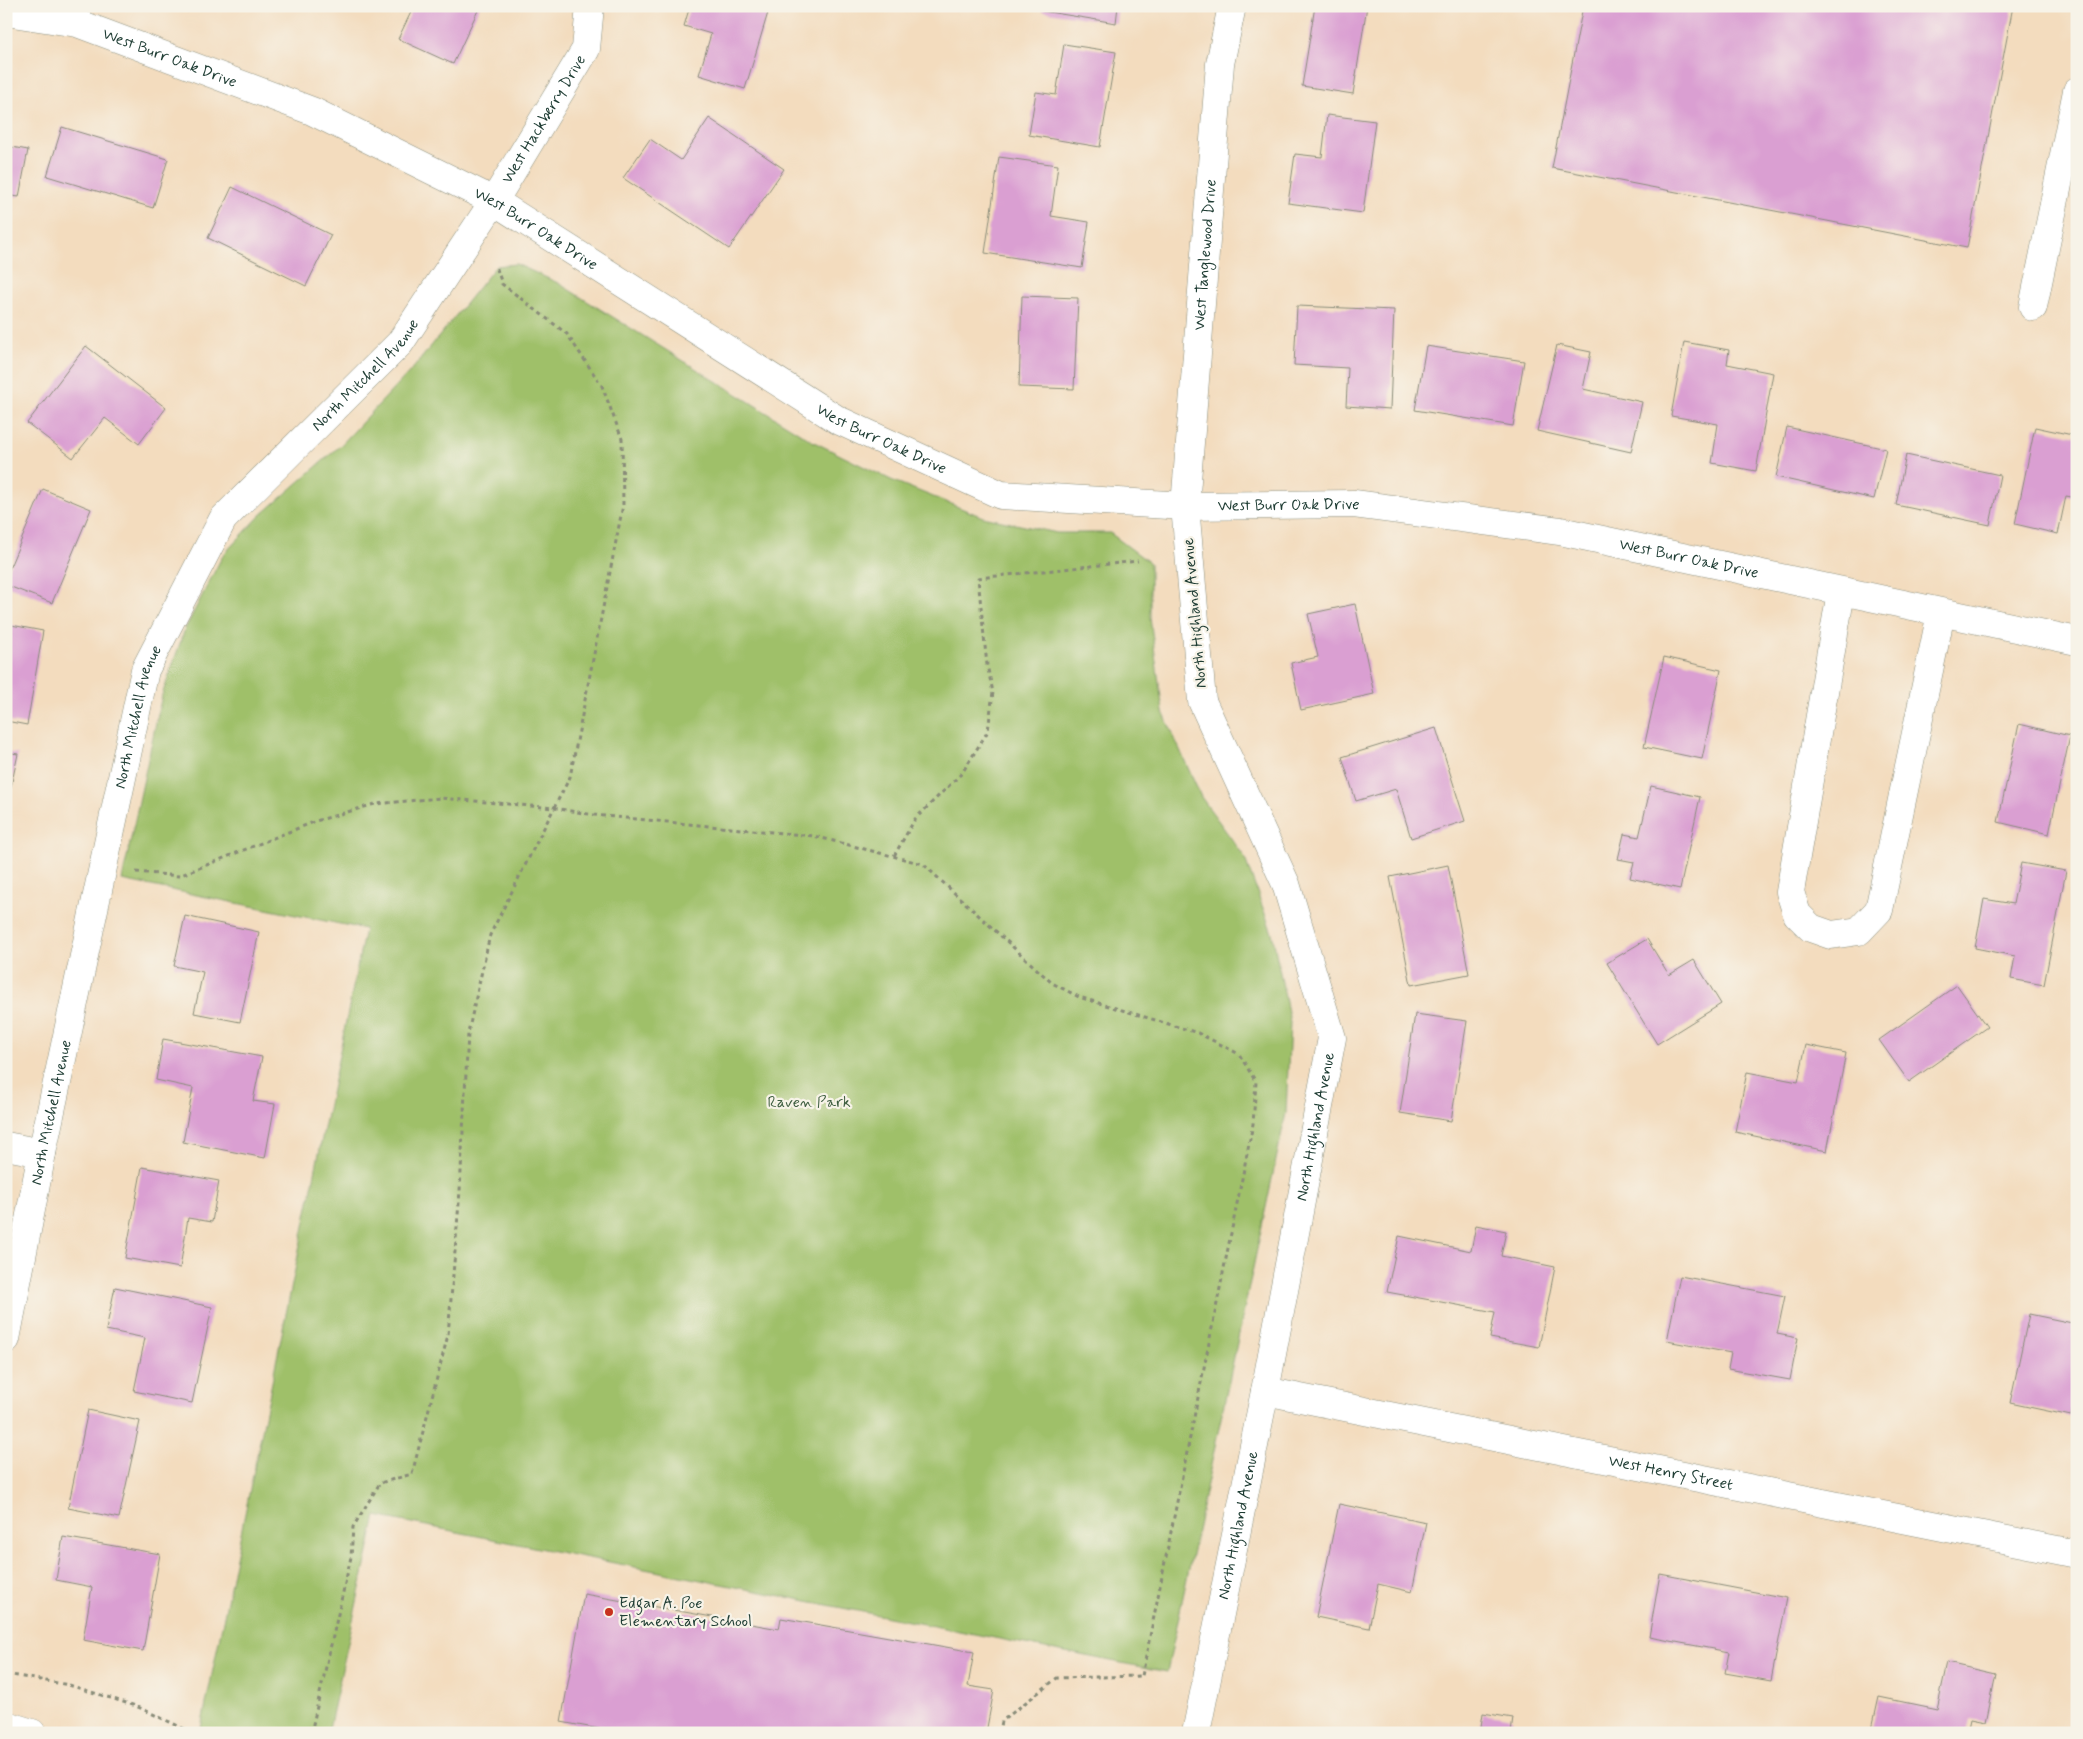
<svg xmlns="http://www.w3.org/2000/svg" width="2083" height="1739" viewBox="0 0 2083 1739" font-family="Mynerve,sans-serif">
	<rect width="100%" height="100%" fill="#f7f3e8"/>
	<filter id="ink" filterUnits="userSpaceOnUse"><feTurbulence type="fractalNoise" baseFrequency=".02" numOctaves="2"/><feDisplacementMap in="SourceGraphic" scale="10" xChannelSelector="R" yChannelSelector="G"/><feConvolveMatrix kernelMatrix="1 2 1 2 8 2 1 2 1" color-interpolation-filters="sRGB"/></filter>
	<filter id="wash" filterUnits="userSpaceOnUse"><feTurbulence type="fractalNoise" baseFrequency=".0096" numOctaves="4" result="noise"/><feDisplacementMap in="SourceGraphic" scale="20" xChannelSelector="R" yChannelSelector="G"/><feGaussianBlur stdDeviation="1.12" result="paint"/><feColorMatrix in="noise" values="0 0 0 0 0 0 0 0 0 0 0 0 0 0 0 0 0 1.4 0 .05"/><feComposite in="paint" operator="in"/></filter>
	<g filter="url(#wash)">
		<rect width="100%" height="100%" fill="#f3dcbe"/>
		<!-- green -->
		<polygon fill="#9fc069" stroke="#5f7e4e" points="516,264 558,283 814,442 891,480 983,517 1057,533 1110,533 1150,563 1150,618 1163,712 1201,797 1244,856 1272,933 1290,1022 1286,1113 1167,1672 376,1516 328,1733 200,1733 365,929 122,880 162,695 185,629 223,555 260,516 340,446 415,366 496,266"/>
		<g id="blocks">
			<!-- building -->
			<g fill="#da9fd2">
				<polygon points="414,6 480,6 453,64 398,39"/>
				<polygon points="690,6 770,6 745,89 699,75 711,34 684,26"/>
				<polygon points="1042,6 1118,6 1116,23 1042,11"/>
				<polygon points="1315,6 1367,6 1353,94 1302,86"/>
				<polygon points="1583,6 2013,6 1967,248 1552,168"/>
				<polygon points="1064,44 1116,52 1100,147 1029,135 1036,92 1056,95"/>
				<polygon points="1327,115 1375,121 1363,213 1288,203 1295,154 1322,157"/>
				<polygon points="709,118 784,169 729,249 623,178 650,139 681,160"/>
				<polygon points="62,127 168,159 153,208 47,176"/>
				<polygon points="6,146 28,150 19,197 6,195"/>
				<polygon points="999,157 1058,165 1051,216 1089,222 1082,268 985,253"/>
				<polygon points="232,187 331,235 306,286 208,238"/>
				<polygon points="1022,296 1078,298 1074,389 1019,387"/>
				<polygon points="1297,306 1394,310 1390,409 1346,406 1348,368 1294,365"/>
				<polygon points="1684,342 1729,350 1727,364 1773,373 1756,471 1712,463 1718,424 1671,416"/>
				<polygon points="1557,345 1591,352 1583,389 1642,402 1631,452 1537,431"/>
				<polygon points="86,346 166,408 139,444 105,418 73,458 27,423"/>
				<polygon points="1426,346 1524,361 1513,426 1415,410"/>
				<polygon points="1787,427 1886,449 1874,499 1776,477"/>
				<polygon points="2035,427 2077,436 2077,498 2066,496 2058,534 2015,524"/>
				<polygon points="1906,455 2000,475 1990,525 1896,505"/>
				<polygon points="43,489 91,509 52,603 6,585 6,576"/>
				<polygon points="1355,604 1374,694 1301,710 1291,663 1318,657 1308,614"/>
				<polygon points="6,624 43,631 27,725 6,721"/>
				<polygon points="1664,657 1721,670 1702,759 1644,747"/>
				<polygon points="2019,724 2070,736 2049,834 1998,822"/>
				<polygon points="1436,728 1465,821 1411,838 1396,789 1356,801 1342,757"/>
				<polygon points="6,752 18,754 9,796 6,796"/>
				<polygon points="1651,786 1700,797 1680,889 1630,878 1634,862 1618,859 1624,834 1639,837"/>
				<polygon points="2021,863 2066,871 2044,985 2011,979 2015,956 1975,948 1984,899 2013,904"/>
				<polygon points="1448,865 1469,974 1411,985 1390,877"/>
				<polygon points="185,916 259,932 240,1022 194,1013 203,972 174,966"/>
				<polygon points="1647,939 1669,975 1694,960 1721,1004 1657,1044 1607,963"/>
				<polygon points="1957,985 1987,1027 1909,1082 1879,1040"/>
				<polygon points="1415,1014 1467,1021 1451,1121 1400,1113"/>
				<polygon points="163,1039 262,1057 253,1101 275,1104 265,1158 183,1142 193,1088 156,1080"/>
				<polygon points="1806,1045 1846,1053 1827,1151 1735,1132 1747,1072 1798,1082"/>
				<polygon points="142,1167 219,1181 212,1222 188,1218 180,1268 125,1258"/>
				<polygon points="1476,1225 1506,1231 1501,1256 1555,1267 1539,1347 1490,1338 1495,1312 1387,1292 1399,1236 1471,1251"/>
				<polygon points="1680,1276 1785,1296 1777,1334 1798,1338 1790,1380 1728,1369 1731,1353 1667,1341"/>
				<polygon points="115,1287 212,1307 192,1403 134,1391 145,1338 106,1330"/>
				<polygon points="2029,1314 2077,1324 2077,1390 2071,1416 2010,1403"/>
				<polygon points="88,1410 140,1421 119,1518 68,1508"/>
				<polygon points="1339,1504 1426,1522 1412,1592 1378,1584 1369,1628 1316,1617"/>
				<polygon points="63,1537 160,1554 143,1651 83,1640 92,1587 56,1580"/>
				<polygon points="1660,1574 1787,1598 1771,1681 1725,1673 1729,1652 1649,1637"/>
				<polygon points="584,1594 779,1629 781,1618 974,1652 968,1686 994,1690 986,1733 622,1733 561,1722"/>
				<polygon points="1947,1663 1996,1674 1986,1722 1971,1719 1968,1733 1871,1733 1879,1697 1937,1709"/>
				<polygon points="1483,1713 1513,1718 1511,1733 1480,1733"/>
			</g>
		</g>
	</g>
	<g filter="url(#ink)">
		<use href="#blocks" fill-opacity="0" stroke="#898c79" stroke-width="1"/>
		<g fill="none" stroke-linecap="round" stroke-linejoin="round">
			<defs>
				<g id="minor">
					<path id="s1" d="M6,12L77,23L312,111L494,201L838,420L1001,495L1185,506L1354,504L1560,531L2077,641"/>
					<polyline points="2033,307 2077,91"/>
					<polyline points="1841,592 1790,892 1797,914 1811,928 1831,935 1859,931 1879,910 1941,613"/>
					<polyline points="6,1146 42,1153"/>
					<path id="s2" d="M6,1339L42,1153L145,670L223,519L400,343L494,201L586,49L590,6"/>
					<path id="s3" d="M1265,1391L2077,1554"/>
					<polyline points="6,1725 32,1733"/>
					<path id="s4" d="M1196,1733L1265,1391L1332,1038L1286,884L1202,701L1185,506L1220,64L1232,6"/>
				</g>
			</defs>
			<!-- minor casing -->
			<use href="#minor" stroke="#898c79" stroke-width="29"/>
			<!-- path -->
			<g stroke="#898c79" stroke-width="3" stroke-dasharray="4 4" stroke-linecap="butt">
				<polyline points="894,856 915,819 962,773 988,731 993,692 987,665 978,578 1138,561"/>
				<polyline points="136,872 179,876 316,821 375,804 440,798 554,808 570,777 623,505 622,439 602,386 567,334 502,284 496,266"/>
				<polyline points="6,1674 69,1685 136,1706 193,1733"/>
				<polyline points="311,1733 351,1557 353,1527 380,1483 412,1474 448,1335 460,1191 468,1033 490,935 554,808 594,815 814,836 923,864 1052,983 1079,997 1198,1033 1239,1054 1256,1082 1253,1124 1142,1676 1057,1678 1002,1721 1000,1733"/>
			</g>
			<!-- minor -->
			<use href="#minor" stroke="#fff" stroke-width="28"/>
		</g>
	</g>
	<!-- markers -->
	<circle fill="#c8321e" stroke="#f7f3e8" stroke-width="2" cx="609" cy="1612" r="5"/>
	<g text-anchor="middle" dominant-baseline="central" stroke-width="4.5" stroke-linejoin="round" paint-order="stroke">
		<!-- street labels -->
		<g font-size="16" fill="#1f3d34" stroke="#f7f3e8">
			<text stroke="none"><textPath href="#s1" startOffset="171">West Burr Oak Drive</textPath></text>
			<text stroke="none"><textPath href="#s2" startOffset="1369">West Hackberry Drive</textPath></text>
			<text stroke="none"><textPath href="#s1" startOffset="576">West Burr Oak Drive</textPath></text>
			<text stroke="none"><textPath href="#s4" startOffset="1518">West Tanglewood Drive</textPath></text>
			<text stroke="none"><textPath href="#s2" startOffset="1056">North Mitchell Avenue</textPath></text>
			<text stroke="none"><textPath href="#s1" startOffset="981">West Burr Oak Drive</textPath></text>
			<text stroke="none"><textPath href="#s1" startOffset="1401">West Burr Oak Drive</textPath></text>
			<text stroke="none"><textPath href="#s1" startOffset="1806">West Burr Oak Drive</textPath></text>
			<text transform="translate(1195 613) rotate(-95)">North Highland Avenue</text>
			<text stroke="none"><textPath href="#s2" startOffset="636">North Mitchell Avenue</textPath></text>
			<text stroke="none"><textPath href="#s2" startOffset="231">North Mitchell Avenue</textPath></text>
			<text stroke="none"><textPath href="#s4" startOffset="618">North Highland Avenue</textPath></text>
			<text stroke="none"><textPath href="#s3" startOffset="414">West Henry Street</textPath></text>
			<text stroke="none"><textPath href="#s4" startOffset="212">North Highland Avenue</textPath></text>
		</g>
		<!-- park labels -->
		<g font-size="16" fill="#3f5e41" stroke="#f7f3e8">
			<text x="809" y="1102">Raven Park</text>
		</g>
		<!-- poi labels -->
		<g font-size="16" fill="#1f3d34" stroke="#f7f3e8" text-anchor="start">
			<text x="619" y="1603">Edgar A. Poe<tspan x="619" dy="18">Elementary School</tspan></text>
		</g>
	</g>
	<!-- margin -->
	<rect width="2083" height="1739" fill="none" stroke="#f7f3e8" stroke-width="25"/>
</svg>
